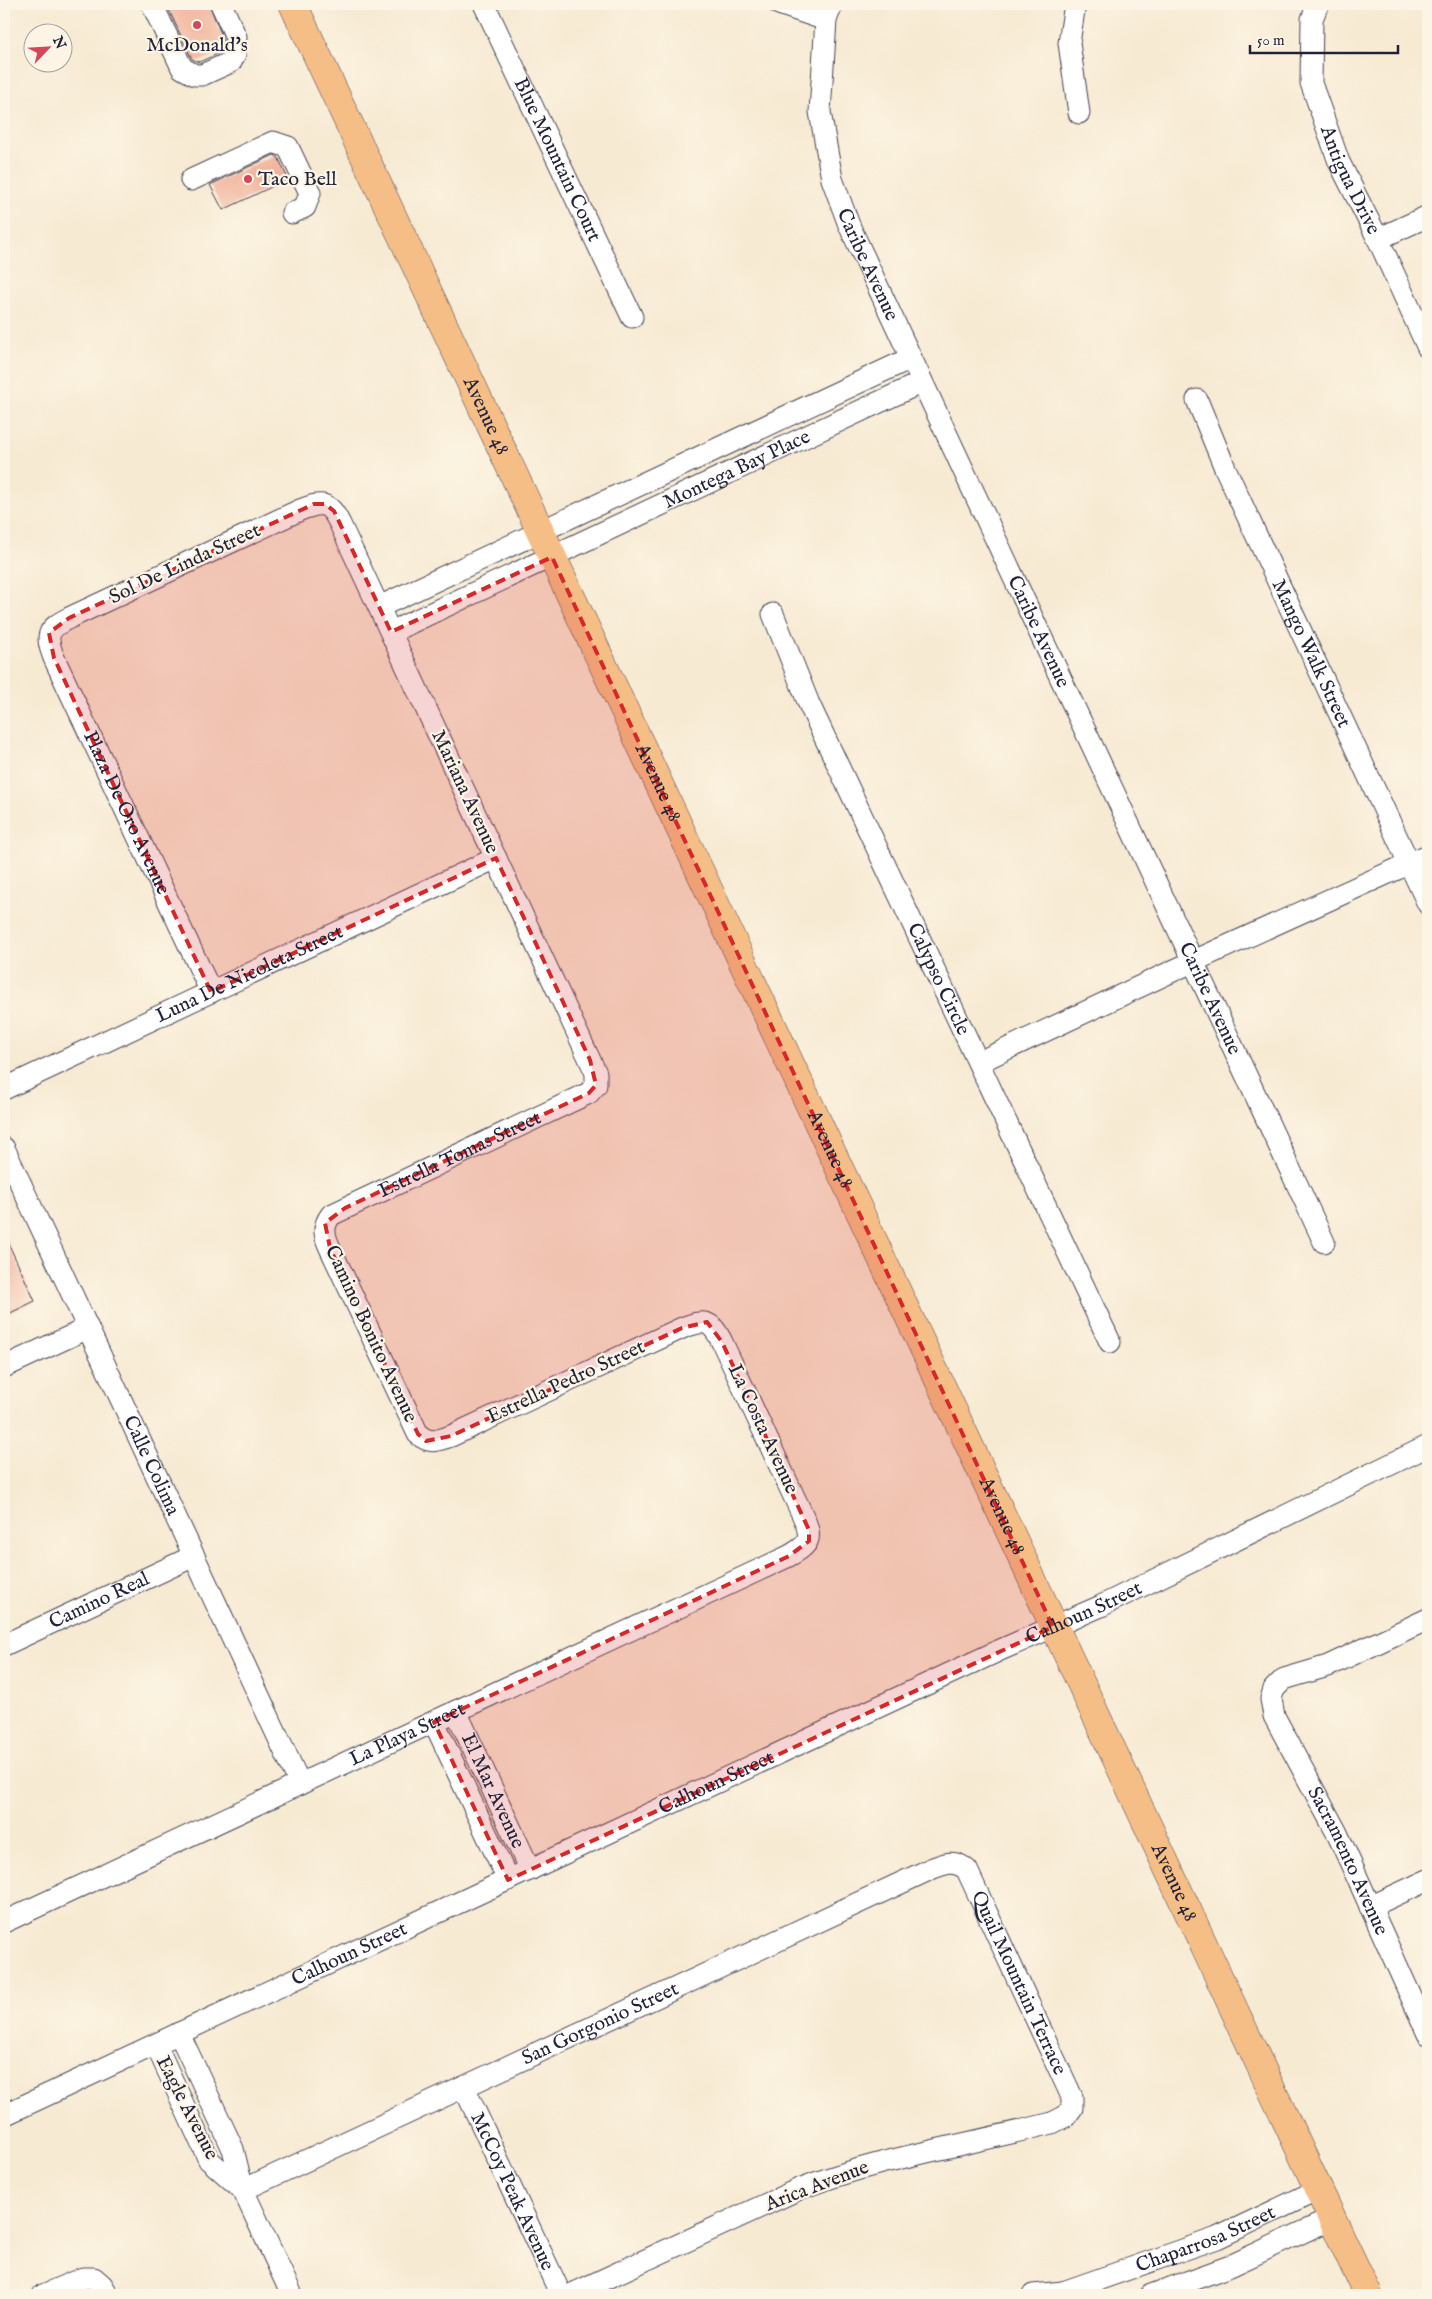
<svg xmlns="http://www.w3.org/2000/svg" width="1432" height="2299" viewBox="0 0 1432 2299" font-family="'IM FELL English',serif">
	<rect width="100%" height="100%" fill="#fcf5e5"/>
	<filter id="ink" filterUnits="userSpaceOnUse"><feTurbulence type="fractalNoise" baseFrequency=".02" numOctaves="2"/><feDisplacementMap in="SourceGraphic" scale="10" xChannelSelector="R" yChannelSelector="G"/><feConvolveMatrix kernelMatrix="1 2 1 2 8 2 1 2 1" color-interpolation-filters="sRGB"/></filter>
	<filter id="wash" filterUnits="userSpaceOnUse"><feTurbulence type="fractalNoise" baseFrequency=".0096" numOctaves="4" result="noise"/><feDisplacementMap in="SourceGraphic" scale="20" xChannelSelector="R" yChannelSelector="G"/><feGaussianBlur stdDeviation="1.12" result="paint"/><feColorMatrix in="noise" values="0 0 0 0 0 0 0 0 0 0 0 0 0 0 0 0 0 1.4 0 .05"/><feComposite in="paint" operator="in"/></filter>
	<g filter="url(#wash)">
		<rect width="100%" height="100%" fill="#f7ead3"/>
		<g id="blocks">
			<!-- building -->
			<g fill="#f1b099">
				<polygon points="166,4 209,4 223,39 222,52 199,62 192,59"/>
				<polygon points="274,155 278,157 288,179 223,210 210,185"/>
				<polygon points="4,1234 35,1301 4,1316"/>
			</g>
		</g>
	</g>
	<g filter="url(#ink)">
		<use href="#blocks" fill-opacity="0" stroke="#424052" stroke-width="1"/>
		<g fill="none" stroke-linecap="round" stroke-linejoin="round">
			<defs>
				<g id="minor">
					<polyline points="152,4 182,68 195,75 202,75 231,62 235,54 236,37 221,4"/>
					<path id="s1" d="M484,4L632,317"/>
					<polyline points="779,4 826,20"/>
					<path id="s2" d="M832,4L826,20L820,112L832,179L849,225L1324,1242"/>
					<polyline points="1075,4 1069,43 1079,113"/>
					<path id="s3" d="M1318,4L1312,19L1311,83L1339,162L1378,239L1428,348"/>
					<polyline points="191,180 273,142 288,147 310,193 305,207 292,213"/>
					<polyline points="1378,239 1428,216"/>
					<path id="s4" d="M1197,400L1225,468L1428,904"/>
					<polyline points="379,607 911,358"/>
					<path id="s5" d="M773,614L809,704L1110,1342"/>
					<path id="s6" d="M391,632L922,382"/>
					<polyline points="979,1062 1194,961 1428,855"/>
					<path id="s7" d="M4,1089L496,858"/>
					<path id="s8" d="M4,1148L300,1784"/>
					<polyline points="4,1367 88,1328"/>
					<path id="s9" d="M1428,1619L1328,1666L1284,1679L1274,1689L1271,1699L1274,1716L1337,1833L1428,2034"/>
					<path id="s10" d="M4,1645L194,1556"/>
					<path id="s11" d="M456,1711L530,1870"/>
					<polyline points="434,1722 508,1880"/>
					<polyline points="1370,1907 1428,1880"/>
					<path id="s12" d="M4,1922L789,1556C810,1544 813,1539 803,1516L722,1342C711,1320 705,1319 682,1328L451,1436C437,1441 429,1444 418,1434L330,1248C324,1235 322,1227 331,1215L589,1093L596,1085V1073L340,524C329,502 323,501 300,510L69,618C47,629 45,635 54,658L211,992"/>
					<polyline points="179,2033 233,2149 243,2190 292,2295"/>
					<polyline points="156,2045 209,2160 243,2190"/>
					<path id="s13" d="M464,2087L561,2295"/>
					<path id="s14" d="M4,2115L998,1651L1101,1606L1428,1446"/>
					<path id="s15" d="M243,2190L933,1868C947,1863 955,1860 967,1870L1072,2097V2108L1066,2116L1052,2123C968,2145 882,2157 799,2189L570,2295"/>
					<path id="s16" d="M1063,2292L1217,2238L1318,2190"/>
					<polyline points="43,2295 83,2278 94,2278 102,2285 108,2295"/>
					<polyline points="1033,2295 1063,2292 1077,2293"/>
					<polyline points="1151,2295 1230,2266 1331,2219"/>
				</g>
				<g id="major">
					<path id="s17" d="M293,4L1368,2295"/>
				</g>
			</defs>
			<!-- minor casing -->
			<use href="#minor" stroke="#424052" stroke-width="23"/>
			<!-- major casing -->
			<use href="#major" stroke="#424052" stroke-width="29"/>
			<!-- minor -->
			<use href="#minor" stroke="#fff" stroke-width="21"/>
			<!-- major -->
			<use href="#major" stroke="#f6be87" stroke-width="28"/>
		</g>
	</g>
	<!-- marked area -->
	<path fill="#d62828" fill-opacity="0.2" stroke="#d62828" stroke-width="4" stroke-dasharray="10 6" stroke-linejoin="round" d="M314,504H325L334,511L391,632L552,557L1053,1627L508,1880L434,1722L789,1556L809,1541V1530L722,1342L707,1322L682,1328L451,1436L426,1441L418,1434L330,1248L325,1223L345,1208L589,1093L596,1085L590,1060L496,858L211,992L54,658L49,633L69,618Z"/>
	<!-- markers -->
	<g fill="#d1495b" stroke="#fcf5e5" stroke-width="2">
		<circle cx="197" cy="25" r="5"/>
		<circle cx="248" cy="179" r="5"/>
	</g>
	<g text-anchor="middle" dominant-baseline="central" stroke-width="4.5" stroke-linejoin="round" paint-order="stroke">
		<!-- poi labels -->
		<g font-size="20" fill="#22223b" stroke="#fcf5e5">
			<text x="197" y="45">McDonald's</text>
			<text x="258" y="179" text-anchor="start">Taco Bell</text>
		</g>
		<!-- street labels -->
		<g font-size="20" fill="#22223b" stroke="#fcf5e5">
			<text stroke="none"><textPath href="#s1" startOffset="172">Blue Mountain Court</textPath></text>
			<text stroke="none"><textPath href="#s3" startOffset="185">Antigua Drive</textPath></text>
			<text stroke="none"><textPath href="#s2" startOffset="270">Caribe Avenue</textPath></text>
			<text stroke="none"><textPath href="#s17" startOffset="455">Avenue 48</textPath></text>
			<text stroke="none"><textPath href="#s6" startOffset="382">Montega Bay Place</textPath></text>
			<text transform="translate(185 564) rotate(-25)">Sol De Linda Street</text>
			<text stroke="none"><textPath href="#s2" startOffset="675">Caribe Avenue</textPath></text>
			<text stroke="none"><textPath href="#s4" startOffset="278">Mango Walk Street</textPath></text>
			<text stroke="none"><textPath href="#s17" startOffset="860">Avenue 48</textPath></text>
			<text transform="translate(465 792) rotate(65)">Mariana Avenue</text>
			<text stroke="none"><textPath href="#s12" startOffset="3130">Plaza De Oro Avenue</textPath></text>
			<text stroke="none"><textPath href="#s7" startOffset="271">Luna De Nicoleta Street</textPath></text>
			<text stroke="none"><textPath href="#s5" startOffset="401">Calypso Circle</textPath></text>
			<text stroke="none"><textPath href="#s2" startOffset="1080">Caribe Avenue</textPath></text>
			<text stroke="none"><textPath href="#s17" startOffset="1265">Avenue 48</textPath></text>
			<text stroke="none"><textPath href="#s12" startOffset="1832">Estrella Tomas Street</textPath></text>
			<text transform="translate(371 1334) rotate(65)">Camino Bonito Avenue</text>
			<text transform="translate(566 1382) rotate(-25)">Estrella Pedro Street</text>
			<text transform="translate(763 1429) rotate(65)">La Costa Avenue</text>
			<text stroke="none"><textPath href="#s8" startOffset="350">Calle Colima</textPath></text>
			<text stroke="none"><textPath href="#s17" startOffset="1670">Avenue 48</textPath></text>
			<text stroke="none"><textPath href="#s10" startOffset="105">Camino Real</textPath></text>
			<text stroke="none"><textPath href="#s14" startOffset="1191">Calhoun Street</textPath></text>
			<text stroke="none"><textPath href="#s12" startOffset="445">La Playa Street</textPath></text>
			<text stroke="none"><textPath href="#s14" startOffset="786">Calhoun Street</textPath></text>
			<text stroke="none"><textPath href="#s11" startOffset="88">El Mar Avenue</textPath></text>
			<text stroke="none"><textPath href="#s9" startOffset="361">Sacramento Avenue</textPath></text>
			<text stroke="none"><textPath href="#s17" startOffset="2075">Avenue 48</textPath></text>
			<text stroke="none"><textPath href="#s14" startOffset="381">Calhoun Street</textPath></text>
			<text stroke="none"><textPath href="#s15" startOffset="922">Quail Mountain Terrace</textPath></text>
			<text stroke="none"><textPath href="#s15" startOffset="394">San Gorgonio Street</textPath></text>
			<text transform="translate(187 2108) rotate(63)">Eagle Avenue</text>
			<text transform="translate(817 2186) rotate(-21)">Arica Avenue</text>
			<text stroke="none"><textPath href="#s13" startOffset="115">McCoy Peak Avenue</textPath></text>
			<text stroke="none"><textPath href="#s16" startOffset="152">Chaparrosa Street</textPath></text>
		</g>
	</g>
	<!-- margin -->
	<rect width="1432" height="2299" fill="none" stroke="#fcf5e5" stroke-width="20"/>
	<!-- north arrow -->
	<g transform="translate(48 48) rotate(65)"><circle r="24" fill="#fcf5e5" stroke="#a5a1a1"/>
	<path d="M0-4L9 19L0 12L-9 19Z" fill="#d1495b"/>
	<text y="-8" font-size="14" font-weight="bold" text-anchor="middle" fill="#22223b">N</text>
	</g>
	<!-- scale -->
	<path d="M1250 45v8h148v-8" fill="none" stroke="#22223b" stroke-width="2.5"/>
	<text x="1257" y="45" font-size="15" fill="#22223b" stroke="#fcf5e5" stroke-width="4" paint-order="stroke">50 m</text>
</svg>
